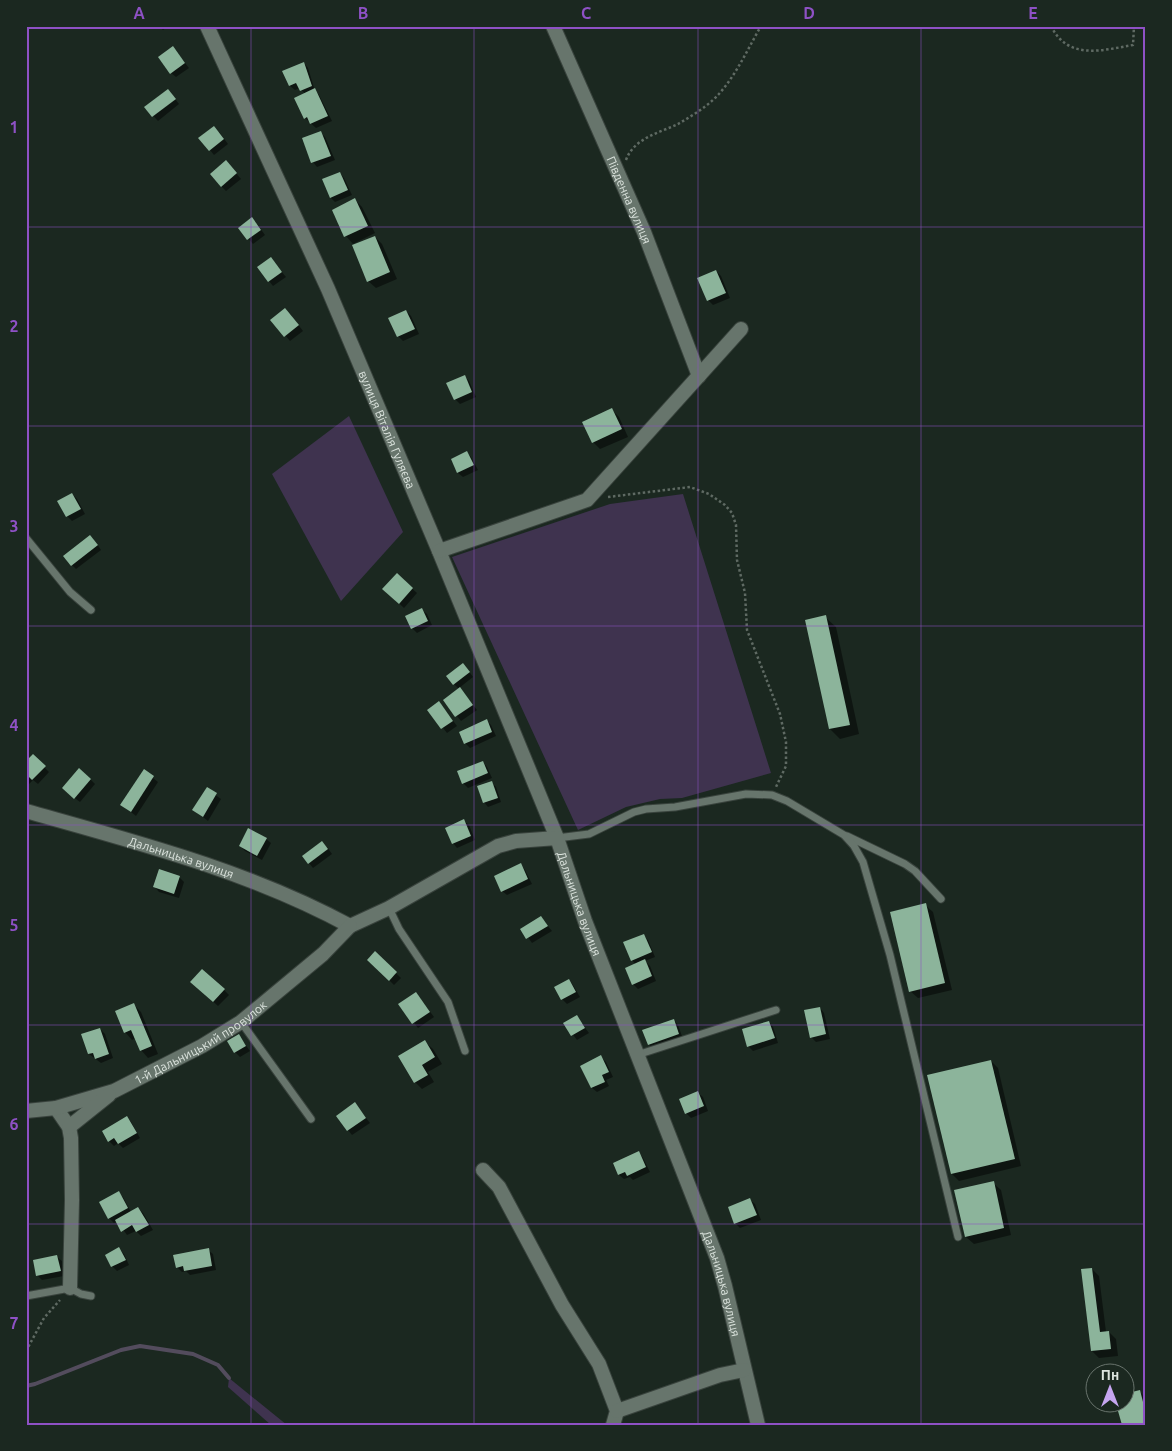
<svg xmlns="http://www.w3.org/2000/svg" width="1172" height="1451" viewBox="0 0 1172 1451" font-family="Ubuntu,sans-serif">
	<rect width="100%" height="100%" fill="#1b2820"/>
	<!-- green -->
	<g fill="#3f334f">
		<polygon points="349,416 403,532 341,601 272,474"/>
		<polygon points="683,494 771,773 682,798 660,799 626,807 578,830 452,557 610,504"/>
		<polygon points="229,1378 287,1425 271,1425 228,1387"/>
	</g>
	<!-- shadow -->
	<g fill="#0007">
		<polygon points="159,26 168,26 163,30"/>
		<polygon points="177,53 189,68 176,77 171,73"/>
		<polygon points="304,63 308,68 315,91 319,95 332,121 316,128 305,118 305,94 300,88 295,90 290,86"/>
		<polygon points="172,95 179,104 158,121 146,108"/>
		<polygon points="219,132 228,144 214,155 210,150"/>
		<polygon points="320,132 325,137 335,160 317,167 313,162"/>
		<polygon points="231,167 241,179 226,191 221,186"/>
		<polygon points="340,173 344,178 352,195 335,202 331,198"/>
		<polygon points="355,200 362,207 375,233 353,244 346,236"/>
		<polygon points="257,224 265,235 253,244 240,228"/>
		<polygon points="375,237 382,244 397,279 376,288 368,281"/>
		<polygon points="271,259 286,277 273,286 269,281"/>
		<polygon points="716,271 721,276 730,298 713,305 708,300"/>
		<polygon points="406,311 411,316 419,334 403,341 398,336"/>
		<polygon points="290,314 303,331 290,341 272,320"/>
		<polygon points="464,376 469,381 476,397 460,404 455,399"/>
		<polygon points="612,410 619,417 628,437 600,449 593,442"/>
		<polygon points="467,453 471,457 478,470 463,477 458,473 452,459"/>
		<polygon points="72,494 77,499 85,514 72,521 67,516"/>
		<polygon points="95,541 101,550 76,569 72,565"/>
		<polygon points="397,575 417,593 404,608 389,594"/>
		<polygon points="422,610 427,614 432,625 417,633 412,628"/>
		<polygon points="825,617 836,627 859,734 840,739 830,729"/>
		<polygon points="468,670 473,677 459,688 477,710 461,721 444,700 459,689 454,684"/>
		<polygon points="439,702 457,726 447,733 429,710"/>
		<polygon points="487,721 491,725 496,736 470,748 465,743"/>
		<polygon points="33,756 49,772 38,784 33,780 28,785 26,783 26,763"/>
		<polygon points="483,762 487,767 492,778 468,788 463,783"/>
		<polygon points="144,771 158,782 136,816 122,805"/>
		<polygon points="90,779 95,784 80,802 68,793"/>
		<polygon points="492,783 496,787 501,802 488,807 484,802"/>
		<polygon points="207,789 221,799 208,821 194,810"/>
		<polygon points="464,821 469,825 475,840 457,848 453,843"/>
		<polygon points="266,839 271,843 262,860 245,851 240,846"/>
		<polygon points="327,847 332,854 313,868 309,863"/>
		<polygon points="521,865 525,870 532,884 507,895 502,891"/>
		<polygon points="179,877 184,882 179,898 159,892 155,887"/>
		<polygon points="925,905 933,912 952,990 918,998 910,991"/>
		<polygon points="541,918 552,931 532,943 522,929"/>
		<polygon points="643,935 648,940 655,957 645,961 650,966 656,981 638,989 633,984 636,965 632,960"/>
		<polygon points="375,953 401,978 394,985 369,960"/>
		<polygon points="569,980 573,985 580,997 567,1004 562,999 556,987"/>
		<polygon points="196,986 224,990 229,995 218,1006"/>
		<polygon points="416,993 434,1017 418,1028 400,1004"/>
		<polygon points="134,1005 141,1012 158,1054 148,1058 141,1050 136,1038 132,1040 125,1032"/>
		<polygon points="820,1008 824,1013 830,1039 816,1042 811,1037"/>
		<polygon points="577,1017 589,1033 577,1040 565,1024"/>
		<polygon points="674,1020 678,1025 683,1039 653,1049 649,1044"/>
		<polygon points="769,1022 773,1027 778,1043 753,1051 748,1046"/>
		<polygon points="100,1029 105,1034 113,1058 101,1063 89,1054"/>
		<polygon points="239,1036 250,1051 240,1057 235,1052"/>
		<polygon points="425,1042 433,1049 442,1064 428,1072 434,1082 422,1089 415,1082"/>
		<polygon points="601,1057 606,1062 613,1077 606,1080 609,1086 597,1092 592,1088 581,1067"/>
		<polygon points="991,1061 998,1068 1021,1166 959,1181 952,1174"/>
		<polygon points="698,1093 703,1097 708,1111 691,1118 686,1113"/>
		<polygon points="355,1104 370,1123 352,1135 348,1130"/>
		<polygon points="127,1118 131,1122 140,1138 123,1148 118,1143 114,1146 109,1141"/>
		<polygon points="639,1153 643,1158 650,1172 633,1180 630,1177 624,1179 619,1175 614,1164"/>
		<polygon points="993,1183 1001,1190 1011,1235 974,1244 966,1237"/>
		<polygon points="118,1193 123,1197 131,1212 138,1208 143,1213 153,1230 141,1236 136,1231 127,1235 117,1221 114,1223 109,1218"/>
		<polygon points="750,1200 755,1204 761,1220 740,1228 735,1223"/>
		<polygon points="119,1249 124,1254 129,1265 117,1271 112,1266"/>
		<polygon points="208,1250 213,1254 216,1270 190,1275 186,1271 182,1272 177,1267"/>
		<polygon points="57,1257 62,1261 64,1276 42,1280 37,1275"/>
		<polygon points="1092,1269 1099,1276 1106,1332 1109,1332 1116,1339 1118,1356 1099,1358 1092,1351"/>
		<polygon points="1139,1391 1146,1398 1146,1425 1123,1425 1117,1404 1124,1404"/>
	</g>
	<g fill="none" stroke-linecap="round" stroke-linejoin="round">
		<!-- stream -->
		<polyline stroke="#534c5d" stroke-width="4" points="26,1386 35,1384 121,1350 140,1346 193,1354 218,1365 229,1378"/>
	</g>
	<!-- building -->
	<g fill="#8cb49b">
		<polygon points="173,46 185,63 170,74 158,57"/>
		<polygon points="304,62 312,86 300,91 296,83 289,86 282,71"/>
		<polygon points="315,88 328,116 310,124 307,117 304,119 294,98"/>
		<polygon points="168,89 176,99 152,117 144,107"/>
		<polygon points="214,126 224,139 209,151 198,138"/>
		<polygon points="321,131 331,156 311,163 302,138"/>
		<polygon points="226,160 237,173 221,187 210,174"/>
		<polygon points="340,172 348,190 330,198 322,179"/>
		<polygon points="355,198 368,226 344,237 332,210"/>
		<polygon points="252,217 261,230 247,240 238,228"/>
		<polygon points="375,236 390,272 367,282 352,245"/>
		<polygon points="271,257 282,272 268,282 257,267"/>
		<polygon points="716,270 726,293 707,301 697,278"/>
		<polygon points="285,308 299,325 284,337 270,320"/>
		<polygon points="406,310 415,329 397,337 388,318"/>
		<polygon points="465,375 472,392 454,400 446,383"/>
		<polygon points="612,408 622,429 592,443 582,422"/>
		<polygon points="467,451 474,465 457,473 451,459"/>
		<polygon points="72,493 81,509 66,517 57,501"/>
		<polygon points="90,535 98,545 71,566 63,556"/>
		<polygon points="397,573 413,588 399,604 382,589"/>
		<polygon points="422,608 428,621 411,629 405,616"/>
		<polygon points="826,615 850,725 829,729 805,620"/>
		<polygon points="463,663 470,672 453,685 446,676"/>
		<polygon points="460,687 473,705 455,717 443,700"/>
		<polygon points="439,701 453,721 441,729 427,710"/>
		<polygon points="487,719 492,732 464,744 459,732"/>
		<polygon points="33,754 46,766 32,780 28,776 26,778 26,761"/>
		<polygon points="483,761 488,773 462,784 457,771"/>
		<polygon points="79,768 91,779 74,799 62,788"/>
		<polygon points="144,769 154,776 131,812 120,805"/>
		<polygon points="492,781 498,798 483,803 477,786"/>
		<polygon points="207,787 217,793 203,817 192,810"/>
		<polygon points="464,819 471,836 452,844 445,828"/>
		<polygon points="248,828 267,838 257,856 239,846"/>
		<polygon points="322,841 328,849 308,864 302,856"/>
		<polygon points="521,863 528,879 501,892 494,876"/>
		<polygon points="159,869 180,876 174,894 153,887"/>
		<polygon points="926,903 945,983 909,992 890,912"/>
		<polygon points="541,916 548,926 526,939 520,929"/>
		<polygon points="644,934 652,952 631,961 623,942"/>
		<polygon points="375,951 397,972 389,981 367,960"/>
		<polygon points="645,959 652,976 632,985 625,968"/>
		<polygon points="202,969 225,989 213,1002 190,982"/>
		<polygon points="569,979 576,992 561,1000 554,987"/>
		<polygon points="416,992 430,1012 412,1024 398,1004"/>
		<polygon points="134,1003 152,1046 140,1051 131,1030 124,1033 115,1011"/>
		<polygon points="820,1007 826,1034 810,1038 804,1010"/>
		<polygon points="577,1015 585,1028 571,1036 563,1023"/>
		<polygon points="674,1019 679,1034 648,1045 642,1030"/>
		<polygon points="769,1021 775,1038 747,1047 742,1029"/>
		<polygon points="100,1028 109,1054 95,1059 93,1053 88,1054 81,1034"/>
		<polygon points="239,1034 246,1046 234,1053 227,1041"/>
		<polygon points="425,1040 435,1057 422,1065 428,1075 414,1083 398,1056"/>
		<polygon points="601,1055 609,1072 602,1075 605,1082 591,1088 580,1066"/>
		<polygon points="991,1060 1015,1159 951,1174 927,1075"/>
		<polygon points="698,1091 704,1106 685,1114 679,1099"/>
		<polygon points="355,1102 366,1118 347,1131 336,1116"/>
		<polygon points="127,1116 137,1133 118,1144 114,1138 108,1142 102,1131"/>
		<polygon points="639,1151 646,1167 627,1176 625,1172 618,1175 613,1163"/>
		<polygon points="994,1181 1004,1228 965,1237 954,1190"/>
		<polygon points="119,1191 128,1208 108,1219 99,1202"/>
		<polygon points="750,1198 757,1215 734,1224 728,1207"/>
		<polygon points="138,1207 149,1225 136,1232 132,1225 121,1232 115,1220"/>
		<polygon points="119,1247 126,1260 111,1267 105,1255"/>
		<polygon points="209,1248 212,1266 184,1271 183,1266 176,1268 173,1255"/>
		<polygon points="57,1255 61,1271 36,1276 33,1260"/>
		<polygon points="1092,1268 1100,1332 1109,1331 1111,1349 1091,1351 1081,1269"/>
		<polygon points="1140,1390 1146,1414 1146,1425 1122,1425 1116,1404 1124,1404 1124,1394"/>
	</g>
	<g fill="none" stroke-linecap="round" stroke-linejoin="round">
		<defs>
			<g id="lane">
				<polyline points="26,538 70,592 91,610"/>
				<polyline points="847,836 905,864 915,871 941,899"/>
				<polyline points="557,838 589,834 634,812 646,809 675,807 746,794 772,795 787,801 844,835 854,846 863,862 890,955 958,1237"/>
				<polyline points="389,908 399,929 448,1002 465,1051"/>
				<polyline points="241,1022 311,1119"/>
				<polyline points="637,1055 776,1010"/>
				<polyline points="26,1296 70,1288 81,1294 91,1296"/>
			</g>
			<g id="street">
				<path id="s1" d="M207,26L328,289L439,551L557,838"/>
				<path id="s2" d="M553,26L644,232L699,376"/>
				<polyline points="439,551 587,500 741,329"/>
				<path id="s3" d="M26,811C136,842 249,871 350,926L389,908L498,846L516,841L557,838L585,921L717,1258L725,1286L758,1425"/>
				<polyline points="56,1108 69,1127 71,1138 72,1200 70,1288"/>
				<path id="s4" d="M26,1111L56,1108L114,1091L202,1046L241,1022L323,954L350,926"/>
				<polyline points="69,1127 109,1095"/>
				<polyline points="483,1170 499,1187 562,1305 599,1364 617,1411 613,1425"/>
				<polyline points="617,1411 720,1375 744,1370"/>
			</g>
		</defs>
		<!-- lane casing -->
		<use href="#lane" stroke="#39433d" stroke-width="9"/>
		<!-- street casing -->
		<use href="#street" stroke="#39433d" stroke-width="16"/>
		<!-- path -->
		<g stroke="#5f6a63" stroke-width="2.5" stroke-dasharray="2.5 2.5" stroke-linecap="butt">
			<path d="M1051,26C1068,61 1103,50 1133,45L1134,26"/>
			<path d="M626,160C634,138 659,133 678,124C690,117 703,109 713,100C734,80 746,52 761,26"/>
			<polyline points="608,497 690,487 709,494 725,505 732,513 736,525 737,560 745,593 747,630 780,714 786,742 786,766 776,787"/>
			<polyline points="26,1351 44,1318 60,1300"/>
		</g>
		<!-- lane -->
		<use href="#lane" stroke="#67756c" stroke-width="7"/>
		<!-- street -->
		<use href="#street" stroke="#67756c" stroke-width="14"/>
	</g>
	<!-- grid -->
	<path fill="none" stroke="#8e51c5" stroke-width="1" stroke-opacity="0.55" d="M251,26V1425M474,26V1425M698,26V1425M921,26V1425M26,227H1146M26,426H1146M26,626H1146M26,825H1146M26,1025H1146M26,1224H1146"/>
	<g text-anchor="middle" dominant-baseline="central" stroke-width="5" stroke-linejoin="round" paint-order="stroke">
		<!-- street labels -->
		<g font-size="12" fill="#dce4de" stroke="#1b2820">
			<text stroke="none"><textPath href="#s2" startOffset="190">Південна вулиця</textPath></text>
			<text stroke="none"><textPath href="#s1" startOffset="442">вулиця Віталія Гуляєва</textPath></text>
			<text stroke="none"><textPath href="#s3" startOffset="162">Дальницька вулиця</textPath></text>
			<text stroke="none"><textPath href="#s3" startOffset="642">Дальницька вулиця</textPath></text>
			<text stroke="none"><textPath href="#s4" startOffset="190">1-й Дальницький провулок</textPath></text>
			<text stroke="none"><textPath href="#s3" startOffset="1048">Дальницька вулиця</textPath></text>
		</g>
	</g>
	<!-- border -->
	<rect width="1172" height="1451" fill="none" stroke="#1b2820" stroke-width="55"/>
	<!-- north arrow -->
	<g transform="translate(1110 1388)"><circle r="24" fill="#1b2820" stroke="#68736c"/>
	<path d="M0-4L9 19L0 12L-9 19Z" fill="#c6a6f0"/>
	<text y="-8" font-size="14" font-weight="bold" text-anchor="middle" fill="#dce4de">Пн</text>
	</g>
	<rect x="28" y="28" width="1116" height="1396" fill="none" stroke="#8e51c5" stroke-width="2"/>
	<g font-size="16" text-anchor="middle" font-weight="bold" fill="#8e51c5">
		<text x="139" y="19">A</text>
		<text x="363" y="19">B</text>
		<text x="586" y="19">C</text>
		<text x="809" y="19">D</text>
		<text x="1033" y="19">E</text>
		<text x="14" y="133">1</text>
		<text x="14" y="332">2</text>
		<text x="14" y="532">3</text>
		<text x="14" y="731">4</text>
		<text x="14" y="931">5</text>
		<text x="14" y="1130">6</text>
		<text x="14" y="1329">7</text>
	</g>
</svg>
